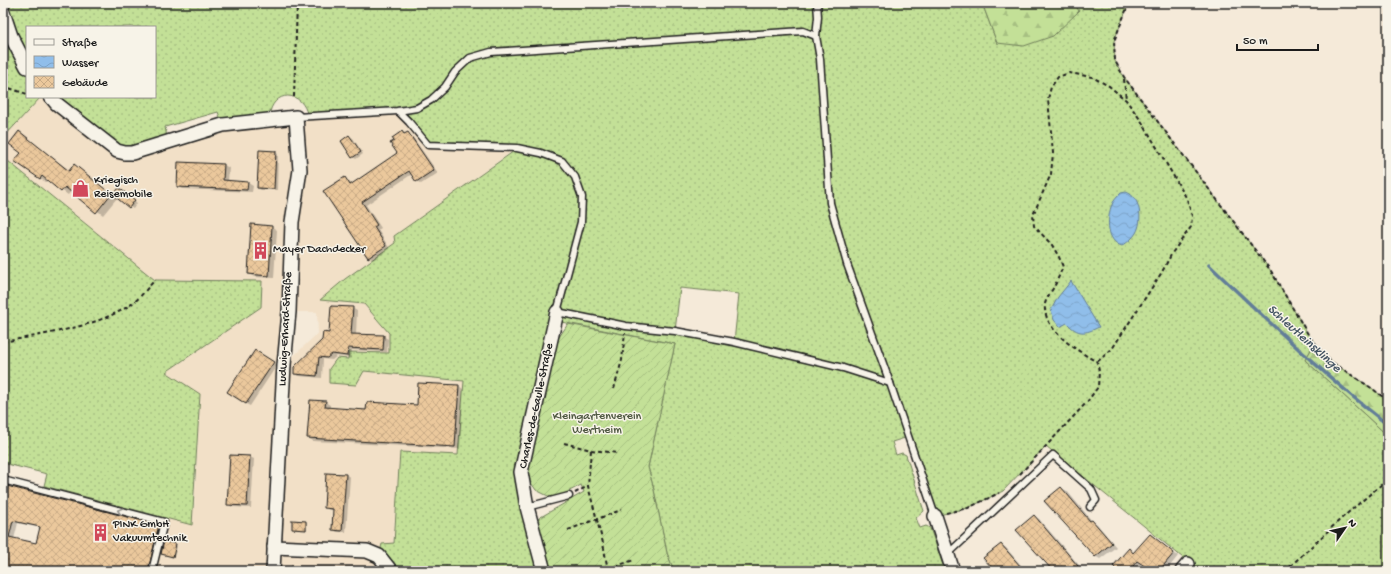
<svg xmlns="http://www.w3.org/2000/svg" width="1391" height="574" viewBox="0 0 1391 574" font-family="'Gochi Hand',sans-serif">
	<defs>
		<pattern id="grass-dots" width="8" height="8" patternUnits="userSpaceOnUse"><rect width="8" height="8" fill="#c3e097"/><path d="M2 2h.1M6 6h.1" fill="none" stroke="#a7c082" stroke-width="1.8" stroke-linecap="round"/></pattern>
		<pattern id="forest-firs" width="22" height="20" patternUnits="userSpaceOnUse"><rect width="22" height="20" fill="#c3e097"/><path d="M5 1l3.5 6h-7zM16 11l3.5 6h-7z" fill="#a7c082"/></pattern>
		<pattern id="garden-furrows" width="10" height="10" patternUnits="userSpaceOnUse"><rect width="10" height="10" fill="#c3e097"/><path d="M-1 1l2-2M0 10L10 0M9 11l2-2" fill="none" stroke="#a7c082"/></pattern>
		<pattern id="water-waves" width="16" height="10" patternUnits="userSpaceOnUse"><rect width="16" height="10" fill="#90beea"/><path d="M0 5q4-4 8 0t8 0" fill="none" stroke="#7ca3c8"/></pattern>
		<pattern id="building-cross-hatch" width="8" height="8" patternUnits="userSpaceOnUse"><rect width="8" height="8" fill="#ebc89c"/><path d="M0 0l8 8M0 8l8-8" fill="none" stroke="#c9ab86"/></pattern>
	</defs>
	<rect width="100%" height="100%" fill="#f5ead9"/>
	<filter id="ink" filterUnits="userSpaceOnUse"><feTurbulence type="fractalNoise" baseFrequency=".025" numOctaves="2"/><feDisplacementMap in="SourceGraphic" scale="8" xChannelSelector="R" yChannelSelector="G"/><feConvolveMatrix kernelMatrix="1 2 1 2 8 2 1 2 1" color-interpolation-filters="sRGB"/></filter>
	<g filter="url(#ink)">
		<!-- built -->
		<path fill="#f2e0c7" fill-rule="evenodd" d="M40,98L57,104L117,151L223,125L398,111L517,148L395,236L396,243L345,279L321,300L364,304L389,333V353L349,352L348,359L363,371L465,381L458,455L400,452L391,571H155L168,519L194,507L200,395L166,372L261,307L262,281L155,280L3,157V138ZM289,312H317L318,333L285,364Z"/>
		<!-- grass -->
		<g fill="url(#grass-dots)" stroke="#707e5a" fill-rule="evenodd">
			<path d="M3,3H982L997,43L1078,11L1074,3H1129L1114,41L1115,61L1124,77L1271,271L1309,336L1315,343L1305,360L1388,436V571H1199L1046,446L1003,491L968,508L935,516L908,437L892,442L896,455L902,453L906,455L924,511L916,518L920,528L926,526L930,528L945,571H674L667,553L654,490L648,467L675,344L556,321L521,472L544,571H391L379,556L382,544L394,543L400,452L458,455L464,381L364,371L356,385L329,383V369L337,358L348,359L349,352L389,353V333L364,304L320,300L345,279L395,243L394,236L517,149L428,145L398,111L308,117C303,89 272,89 269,117L223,125L218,112L165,127L168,142L125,153L57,104L40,98L3,138ZM27,27H155V97H27ZM680,288L739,294L734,342L675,331Z"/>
			<polygon points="3,157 155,280 262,281 261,307 166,372 200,394 192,525 44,486 47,474 3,463"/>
		</g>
		<!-- forest -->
		<g fill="url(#forest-firs)" stroke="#707e5a">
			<polygon points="982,3 1074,3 1079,11 1053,36 1024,46 997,43"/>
			<polygon points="1315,343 1330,361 1373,389 1388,401 1388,436 1305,360"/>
		</g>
		<!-- garden -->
		<polygon fill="url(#garden-furrows)" stroke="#707e5a" points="568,324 675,344 648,467 654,490 667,553 674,571 549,571 536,523 539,518 584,492 581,485 560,496 550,497 536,490 527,477 526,467 557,340"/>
		<!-- water -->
		<g fill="url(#water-waves)" stroke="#627d98">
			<path d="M1126,192C1141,197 1143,221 1136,233C1133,238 1128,242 1122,246C1106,241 1107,220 1111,207C1113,201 1117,197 1121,193Z"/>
			<path d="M1071,281L1099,327C1085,334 1078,335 1067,323L1060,327L1054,320L1051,310L1058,297Z"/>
		</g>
		<!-- shadow -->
		<g fill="#0003" fill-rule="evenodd">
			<polygon points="402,132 412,136 438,173 421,184 417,181 412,174 366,205 381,228 378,230 390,249 373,260 369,257 345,178 349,181 352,185 398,153 395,141"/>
			<polygon points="20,133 70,171 74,166 114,196 122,191 137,203 133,209 117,198 103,215 71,191 68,195 48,180 46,182 40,179 22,153"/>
			<polygon points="350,137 353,138 363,154 356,159 353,157"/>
			<polygon points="275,152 278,154 277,190 261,190 258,188"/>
			<polygon points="224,165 229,168 228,181 248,183 253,186 252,192 183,189 178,186"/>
			<polygon points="272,227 277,230 274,278 254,277 249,274"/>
			<polygon points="352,308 357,311 356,335 383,336 388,339 387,352 352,350 351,358 337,356 332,360 323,359 322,378 299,376 295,374"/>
			<polygon points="256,351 277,365 250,406 246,404"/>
			<polygon points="459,386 463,389 460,449 313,441 308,438 325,402 330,405 330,408 367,411 418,406"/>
			<polygon points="250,457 254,459 251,508 232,507 228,504"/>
			<polygon points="346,475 350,477 346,532 337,532 333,529 334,510 329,510 325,507"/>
			<path d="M3,486L158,526L163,529L153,571H3ZM18,523L41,528L37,545L14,539Z"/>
			<polygon points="1061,488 1067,491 1092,521 1097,524 1116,547 1100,559 1095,556"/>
			<polygon points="1034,516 1039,519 1084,571 1054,571"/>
			<polygon points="293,521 307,522 307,530 294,529"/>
			<polygon points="1150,535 1178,556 1166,571 1154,571 1142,563 1136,571 1120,571 1129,550 1134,553"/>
			<polygon points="165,542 177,546 174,557 163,554"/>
			<polygon points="1001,545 1006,548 1026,571 996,571"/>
			<polygon points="291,565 354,566 359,569 358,571 291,571"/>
		</g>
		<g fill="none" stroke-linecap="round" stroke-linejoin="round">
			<!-- stream -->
			<path stroke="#627d98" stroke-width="3.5" d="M1209,265C1267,320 1325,376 1388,425"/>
		</g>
		<!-- building -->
		<g fill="url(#building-cross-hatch)" stroke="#1c1c1c" fill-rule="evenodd">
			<polygon points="19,131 69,171 74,164 111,194 96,213 65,187 61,192 42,176 40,179 14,161 21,153 9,144"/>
			<polygon points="402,131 404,134 408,132 434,170 416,182 409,171 362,202 377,225 374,227 386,246 368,258 323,191 345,177 350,185 397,153 390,143 394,141 392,138"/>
			<polygon points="349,135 361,152 352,158 341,141"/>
			<polygon points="259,150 276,151 274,189 257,188"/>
			<polygon points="178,162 224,164 223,180 248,182 247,190 177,187"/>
			<polygon points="119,188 135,200 129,208 113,195"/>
			<polygon points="251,224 272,226 269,276 248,274"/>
			<polygon points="331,306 353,307 351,334 384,335 383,350 348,348 347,356 332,354 327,358 319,357 317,376 294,374 294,367 322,340 323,332 329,333"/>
			<polygon points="255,350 274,362 246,404 227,392"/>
			<polygon points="418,383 459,385 455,447 307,438 310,400 326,401 325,407 366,410 367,402 417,405"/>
			<polygon points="230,455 250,456 247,506 227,505"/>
			<polygon points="326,473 346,474 342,531 332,530 333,509 324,508"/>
			<path d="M3,485L159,525L148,571H8L3,570ZM13,521L40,527L36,543L9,537Z"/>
			<polygon points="1061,487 1090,521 1092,520 1112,543 1095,557 1044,501"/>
			<polygon points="1034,515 1062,548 1063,548 1082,571 1053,571 1016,530"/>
			<polygon points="292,520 306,521 306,530 292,529"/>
			<polygon points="1150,534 1174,553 1159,571 1152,571 1137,561 1129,571 1118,571 1113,566 1129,548 1133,553"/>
			<polygon points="164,541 176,544 173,557 161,554"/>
			<polygon points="1001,544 1021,567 1016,571 995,571 983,558"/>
		</g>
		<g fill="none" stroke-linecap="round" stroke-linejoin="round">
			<defs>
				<g id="lane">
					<polyline points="817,3 818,17 816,36 820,59 830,203 847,264 890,383 935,516"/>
					<polyline points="398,111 409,122 428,145 517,148 541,153 562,161 575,177 582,197 581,222 557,312 626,326 675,331 734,342 843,368 890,383"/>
					<polyline points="296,117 398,111 417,108 431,100 445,87 455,72 470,58 491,52 803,31 816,36"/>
					<polyline points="3,480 164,522 152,571"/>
					<polyline points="527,507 569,496"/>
					<polyline points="948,554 1053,455 1091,489 1096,500 1090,507"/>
				</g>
				<g id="street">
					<polyline points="3,12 11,36 27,67"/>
					<polyline points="51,97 57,104 117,151 125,153 132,153 223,125 296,117 300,170 292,222 289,312 284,365 273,571"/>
					<polyline points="935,516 953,571"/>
					<polyline points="274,547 367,551 379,556 391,571"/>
					<polyline points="544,571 527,507 521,472 557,312"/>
					<polyline points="1182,571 1188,564"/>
				</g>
			</defs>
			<!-- lane casing -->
			<use href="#lane" stroke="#1c1c1c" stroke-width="9"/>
			<!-- street casing -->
			<use href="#street" stroke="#1c1c1c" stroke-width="16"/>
			<!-- path -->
			<g stroke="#1c1c1c" stroke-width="2" stroke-dasharray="4 3" stroke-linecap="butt">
				<polyline points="1129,3 1114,41 1115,61 1124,77 1271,271 1309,336 1330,361 1373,389 1388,401"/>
				<polyline points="1124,79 1126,100"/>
				<polyline points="3,86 27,94"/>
				<polyline points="294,97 297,3"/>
				<path d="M3,342C43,334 100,327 133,303C141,297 148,287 155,280"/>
				<polyline points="614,389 622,360 625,333"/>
				<polyline points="564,443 591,450 618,453"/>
				<polyline points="591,450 588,486 603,543 608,571"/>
				<path d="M1020,474L1087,402L1098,387L1099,371L1097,362C1078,351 1042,330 1045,304C1046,298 1052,291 1055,285C1058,279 1060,273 1063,267L1059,257L1052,245L1034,226L1033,215L1051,174L1053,153L1048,99L1051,87L1058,77L1069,73L1092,77L1109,86L1126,100L1142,122L1187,199L1192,216L1191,227L1172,253L1162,272L1112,349L1097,362"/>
				<polyline points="575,493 588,486"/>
				<polyline points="946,513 968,508 999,493"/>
				<polyline points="568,530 621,510"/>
				<polyline points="602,571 634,560"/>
				<polyline points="1285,571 1343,517 1388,479"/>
			</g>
			<!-- lane -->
			<use href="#lane" stroke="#f7f3e8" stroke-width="6"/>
			<!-- street -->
			<use href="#street" stroke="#f7f3e8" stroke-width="13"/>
		</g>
		<!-- one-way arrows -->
		<defs><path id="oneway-chevron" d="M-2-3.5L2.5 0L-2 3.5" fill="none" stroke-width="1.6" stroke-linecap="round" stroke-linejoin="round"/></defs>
		<use stroke="#94928c" href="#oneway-chevron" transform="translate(120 511) rotate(-165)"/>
	</g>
	<!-- icons -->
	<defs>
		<symbol id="shop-bare" viewBox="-9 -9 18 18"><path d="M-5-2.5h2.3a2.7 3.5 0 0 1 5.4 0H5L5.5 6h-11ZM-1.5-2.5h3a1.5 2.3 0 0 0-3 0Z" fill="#d1495b" stroke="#f7f3e8" stroke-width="2.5" paint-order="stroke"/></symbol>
		<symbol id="building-bare" viewBox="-9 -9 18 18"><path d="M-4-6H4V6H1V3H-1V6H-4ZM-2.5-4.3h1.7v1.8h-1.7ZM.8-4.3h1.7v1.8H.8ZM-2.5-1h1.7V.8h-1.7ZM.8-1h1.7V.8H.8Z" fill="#d1495b" stroke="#f7f3e8" stroke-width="2.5" paint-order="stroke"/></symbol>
	</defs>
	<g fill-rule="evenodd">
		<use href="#shop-bare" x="68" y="176" width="25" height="25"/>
		<use href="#building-bare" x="248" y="238" width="25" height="25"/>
		<use href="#building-bare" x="88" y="520" width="25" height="25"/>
	</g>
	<g text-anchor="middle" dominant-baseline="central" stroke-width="3" stroke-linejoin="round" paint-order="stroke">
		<!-- poi labels -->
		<g font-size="12" fill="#1c1c1c" stroke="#f7f3e8" text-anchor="start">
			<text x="94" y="181">Kriegisch<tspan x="94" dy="14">Reisemobile</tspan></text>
			<text x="273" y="250">Mayer Dachdecker</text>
			<text x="113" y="525">PINK GmbH<tspan x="113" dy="14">Vakuumtechnik</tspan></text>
		</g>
		<!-- street labels -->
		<g font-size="12" fill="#1c1c1c" stroke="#f7f3e8">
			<text transform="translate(286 329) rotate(-87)">Ludwig-Erhard-Straße</text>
			<text transform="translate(537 406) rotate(-78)">Charles-de-Gaulle-Straße</text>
		</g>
		<!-- park labels -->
		<g font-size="12" fill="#4e5741" stroke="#f7f3e8">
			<text x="597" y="417">Kleingartenverein<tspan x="597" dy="14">Wertheim</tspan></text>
		</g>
		<!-- water labels -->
		<g font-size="13" font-style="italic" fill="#455564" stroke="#f7f3e8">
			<text transform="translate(1304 339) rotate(42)">Schleutleinsklinge</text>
		</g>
	</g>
	<!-- margin -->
	<rect width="1391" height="574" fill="none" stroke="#f7f3e8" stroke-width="16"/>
	<rect x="8" y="8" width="1375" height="558" fill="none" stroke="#1c1c1c" stroke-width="1.5" filter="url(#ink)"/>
	<!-- legend -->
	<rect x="26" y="26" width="130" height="72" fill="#f7f3e8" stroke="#9f9d96"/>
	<rect x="34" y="39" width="20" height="6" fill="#f7f3e8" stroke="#9f9d96"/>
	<text x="62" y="46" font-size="12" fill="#1c1c1c">Straße</text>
	<rect x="34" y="56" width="20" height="12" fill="url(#water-waves)" stroke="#9f9d96"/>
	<text x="62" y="66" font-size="12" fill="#1c1c1c">Wasser</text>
	<rect x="34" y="76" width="20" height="12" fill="url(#building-cross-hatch)" stroke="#9f9d96"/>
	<text x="62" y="86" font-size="12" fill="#1c1c1c">Gebäude</text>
	<!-- north arrow -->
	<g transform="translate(1345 528) rotate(56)" stroke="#f7f3e8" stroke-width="3" paint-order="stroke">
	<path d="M0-3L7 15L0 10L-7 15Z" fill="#1c1c1c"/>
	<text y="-6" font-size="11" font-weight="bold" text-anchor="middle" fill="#1c1c1c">N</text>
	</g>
	<!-- scale -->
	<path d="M1237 44v6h81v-6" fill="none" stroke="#1c1c1c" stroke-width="2"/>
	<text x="1243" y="44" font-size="12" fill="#1c1c1c" stroke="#f7f3e8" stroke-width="3" paint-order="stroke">50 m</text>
</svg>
